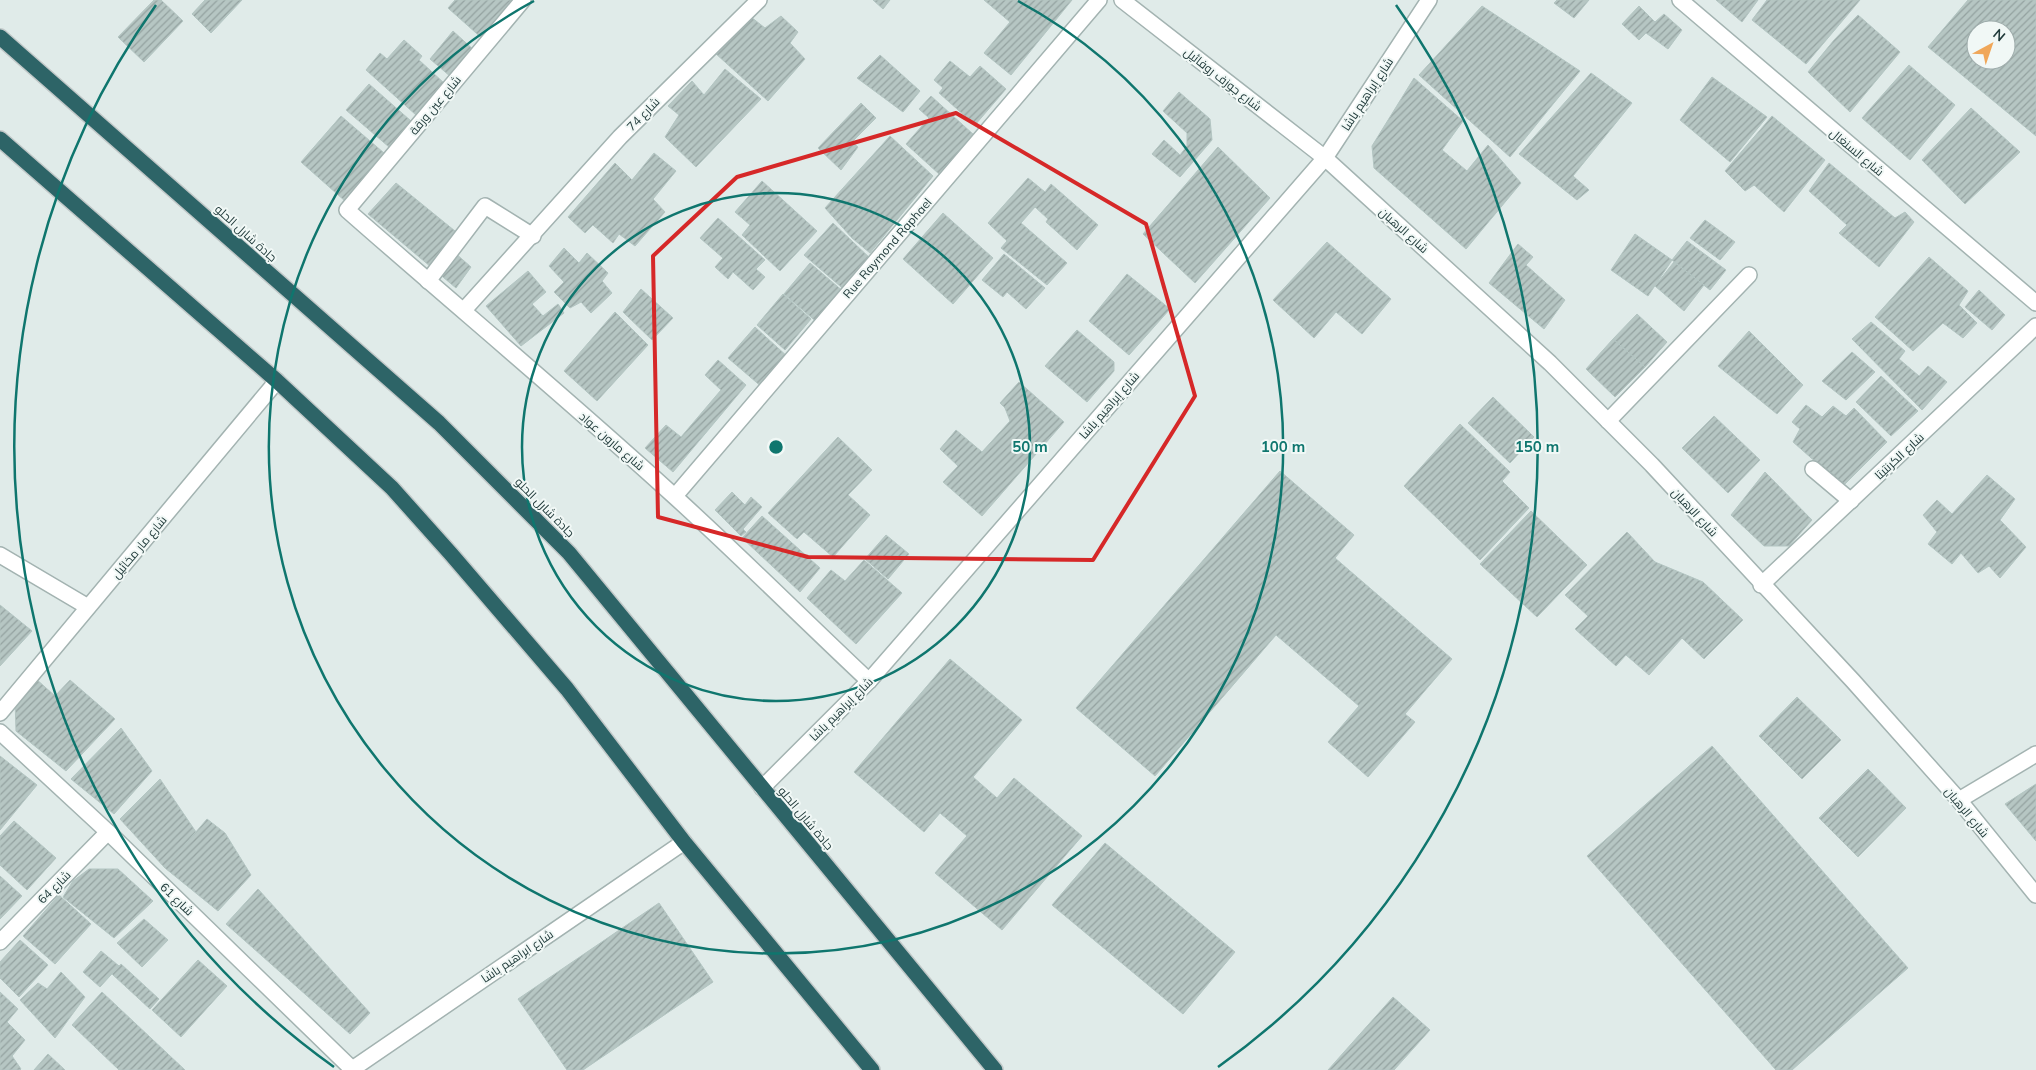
<svg xmlns="http://www.w3.org/2000/svg" width="2036" height="1070" viewBox="0 0 2036 1070" font-family="Mulish,Cairo,sans-serif">
	<defs>
		<pattern id="building-hatch" width="6" height="6" patternUnits="userSpaceOnUse" patternTransform="scale(1.25)"><rect width="6" height="6" fill="#b6c6c3"/><path d="M-1 1l2-2M0 6l6-6M5 7l2-2" fill="none" stroke="#94a2a0"/></pattern>
	</defs>
	<rect width="100%" height="100%" fill="#e0ebe9"/>
	<!-- building -->
	<g fill="url(#building-hatch)" stroke="#b3c5c2" fill-rule="evenodd">
		<polygon points="154,0 161,0 183,21 144,62 118,37"/>
		<polygon points="205,0 242,0 211,33 192,14"/>
		<polygon points="455,0 519,0 485,41 448,8"/>
		<polygon points="873,0 890,0 883,9"/>
		<polygon points="984,0 1072,0 1011,75 984,53 1010,22"/>
		<polygon points="1557,0 1589,0 1574,18 1554,3"/>
		<polygon points="1716,0 1758,0 1742,22"/>
		<polygon points="1767,0 1860,0 1806,64 1752,20"/>
		<path d="M1968,0H2036V136L1928,47ZM1976,30H2006V60H1976Z"/>
		<polygon points="1482,6 1580,71 1510,157 1419,75"/>
		<polygon points="1639,6 1655,22 1664,14 1682,30 1668,49 1646,33 1639,40 1622,24"/>
		<polygon points="1858,15 1900,52 1850,112 1808,72 1834,40"/>
		<polygon points="781,16 798,32 790,43 805,59 768,101 715,53 751,17 765,28"/>
		<polygon points="453,31 476,52 451,77 430,59"/>
		<polygon points="404,40 422,56 419,60 444,83 416,115 366,70 380,53 387,59"/>
		<polygon points="880,55 920,91 903,112 857,78"/>
		<polygon points="950,61 970,77 980,66 1006,89 975,125 939,93 943,88 934,80"/>
		<polygon points="1909,65 1955,105 1910,160 1862,118"/>
		<polygon points="725,69 761,99 696,167 665,137 679,115 668,106 692,81 704,95"/>
		<polygon points="1591,73 1632,103 1573,176 1589,190 1577,200 1519,154"/>
		<polygon points="1712,77 1767,117 1730,162 1680,120"/>
		<polygon points="1414,78 1463,121 1442,150 1467,171 1488,145 1521,183 1466,249 1374,168 1372,146"/>
		<polygon points="369,84 411,121 389,147 346,110"/>
		<polygon points="1179,92 1210,119 1212,140 1180,177 1152,154 1164,140 1180,155 1187,146 1187,133 1163,111"/>
		<polygon points="931,96 974,135 939,174 906,144 929,118 919,109"/>
		<polygon points="861,103 876,118 852,142 858,147 841,170 818,148"/>
		<polygon points="1971,108 2020,152 1965,204 1922,160"/>
		<polygon points="341,116 384,153 345,201 301,162"/>
		<polygon points="1772,116 1825,160 1784,212 1754,185 1745,191 1725,171"/>
		<polygon points="890,136 933,176 870,253 852,238 825,208"/>
		<polygon points="1218,147 1270,198 1195,283 1143,234"/>
		<polygon points="654,153 676,171 653,199 665,212 635,246 619,234 613,243 593,225 585,233 568,217 615,163 632,180"/>
		<polygon points="1829,163 1895,218 1905,212 1914,222 1879,267 1839,233 1847,225 1809,191"/>
		<polygon points="1028,178 1045,192 1051,184 1098,225 1077,250 1046,222 1048,219 1035,207 1021,223 1067,263 1047,285 1001,248 1007,241 988,223"/>
		<polygon points="762,181 817,231 780,271 742,235 750,225 735,212"/>
		<polygon points="396,183 455,231 446,245 471,267 456,288 368,214"/>
		<polygon points="943,213 993,258 953,304 903,259"/>
		<polygon points="718,218 765,260 756,269 765,277 753,290 733,272 728,279 715,267 723,258 700,238"/>
		<polygon points="1705,220 1735,242 1720,260 1690,238"/>
		<polygon points="833,223 873,261 847,292 804,255"/>
		<polygon points="1635,234 1672,260 1648,296 1611,270"/>
		<polygon points="1687,241 1726,270 1710,290 1672,260"/>
		<polygon points="1327,242 1391,299 1362,334 1336,312 1314,338 1273,300"/>
		<polygon points="1518,244 1533,257 1526,265 1565,300 1544,329 1489,283"/>
		<polygon points="564,248 579,263 587,253 608,273 602,281 612,293 591,313 581,302 570,308 554,292 564,282 549,266"/>
		<polygon points="1004,254 1045,288 1026,309 1007,292 1003,297 982,280"/>
		<polygon points="1929,257 1968,291 1959,305 1977,323 1963,338 1943,323 1913,351 1875,317"/>
		<polygon points="1674,262 1704,285 1684,311 1655,286"/>
		<polygon points="810,263 845,293 819,324 784,294"/>
		<polygon points="528,271 546,292 532,304 543,316 558,304 564,313 521,346 486,306"/>
		<polygon points="1127,274 1170,309 1129,355 1089,321"/>
		<polygon points="641,289 673,318 652,340 623,312"/>
		<polygon points="1979,290 2005,315 1992,330 1965,307"/>
		<polygon points="783,294 811,319 785,350 757,325"/>
		<polygon points="615,312 648,345 597,401 564,371"/>
		<polygon points="1637,314 1667,342 1645,367 1613,339"/>
		<polygon points="1871,322 1905,351 1899,359 1919,376 1928,366 1947,382 1922,410 1852,339"/>
		<polygon points="755,327 789,358 763,388 728,358"/>
		<polygon points="1077,330 1114,362 1114,371 1087,402 1045,366"/>
		<polygon points="1749,331 1803,385 1777,414 1718,366"/>
		<polygon points="1613,339 1645,367 1615,397 1586,369"/>
		<polygon points="1852,352 1875,372 1846,400 1822,381"/>
		<polygon points="718,360 746,385 673,472 645,448 666,425 681,437 721,390 705,375"/>
		<polygon points="1881,376 1918,411 1891,436 1856,402"/>
		<polygon points="1019,382 1064,422 982,516 943,482 958,466 940,449 956,430 982,452 1010,421 1005,408 1000,403"/>
		<polygon points="1493,397 1534,437 1510,463 1468,423"/>
		<polygon points="1806,405 1822,417 1833,406 1846,416 1854,408 1887,442 1843,486 1793,442 1800,429 1792,422"/>
		<polygon points="1714,416 1760,460 1728,493 1682,448"/>
		<polygon points="1460,424 1510,472 1502,481 1529,508 1480,560 1404,486"/>
		<polygon points="838,437 872,470 848,495 870,515 833,557 804,532 797,539 768,513"/>
		<polygon points="1280,471 1354,535 1335,558 1452,659 1405,714 1415,722 1368,777 1328,742 1359,706 1276,635 1155,776 1076,708"/>
		<polygon points="1765,472 1812,520 1789,546 1764,546 1731,515"/>
		<polygon points="1987,475 2015,499 2000,520 2026,547 2000,578 1989,566 1978,573 1961,553 1952,564 1928,544 1937,532 1923,515 1937,500 1952,514"/>
		<polygon points="732,492 745,505 751,497 762,507 743,529 746,532 741,536 715,510"/>
		<polygon points="1531,511 1587,565 1537,617 1480,564"/>
		<polygon points="762,516 820,568 800,592 742,538"/>
		<polygon points="1627,532 1655,562 1703,582 1743,620 1704,659 1682,638 1649,675 1626,655 1616,666 1575,629 1588,616 1565,595"/>
		<polygon points="886,535 909,554 888,579 865,559"/>
		<polygon points="864,560 902,593 856,644 807,598 831,570 845,581"/>
		<polygon points="0,605 32,631 0,666"/>
		<polygon points="950,659 1022,720 973,777 997,798 1014,778 1082,836 1002,930 935,873 967,836 940,813 924,832 854,772"/>
		<polygon points="35,678 55,696 70,680 115,719 66,771 16,731 15,700"/>
		<polygon points="1797,697 1841,740 1802,779 1759,736"/>
		<polygon points="121,728 152,771 114,814 71,779"/>
		<polygon points="1712,746 1908,968 1792,1070 1776,1070 1587,856"/>
		<polygon points="0,756 37,785 0,830"/>
		<polygon points="1868,769 1906,808 1858,857 1819,818"/>
		<polygon points="160,779 196,832 165,868 120,819"/>
		<polygon points="2036,784 2036,841 2005,804"/>
		<polygon points="207,819 225,833 251,875 218,911 165,868"/>
		<polygon points="14,821 56,858 27,890 0,865 0,836"/>
		<polygon points="1105,843 1235,952 1183,1014 1052,905"/>
		<polygon points="89,869 118,869 153,901 114,938 63,897 73,881"/>
		<polygon points="0,876 22,896 0,919"/>
		<polygon points="258,889 370,1013 350,1034 226,924"/>
		<polygon points="59,895 91,924 55,964 23,936"/>
		<polygon points="659,903 713,982 583,1070 567,1070 518,999"/>
		<polygon points="144,919 168,940 142,967 117,943"/>
		<polygon points="20,940 48,965 19,997 0,978 0,962"/>
		<polygon points="101,951 119,966 100,987 83,972"/>
		<polygon points="198,960 227,986 181,1037 152,1010"/>
		<polygon points="121,964 159,999 150,1009 112,974"/>
		<polygon points="61,972 85,997 55,1038 20,1000 38,983 47,989"/>
		<polygon points="0,992 18,1009 7,1022 25,1040 12,1056 21,1069 20,1070 0,1070"/>
		<polygon points="102,992 185,1070 119,1070 72,1025"/>
		<polygon points="1393,997 1430,1030 1394,1070 1328,1070"/>
		<polygon points="48,1054 65,1070 34,1070"/>
	</g>
	<g fill="none" stroke-linecap="round" stroke-linejoin="round">
		<defs>
			<g id="minor">
				<path d="M523,0L347,210C456,306 567,398 674,496C740,556 804,620 869,681"/>
				<polyline points="1122,0 1325,158 1550,363 1652,465 1853,681 1959,800 2036,895"/>
				<polyline points="1680,0 2036,303"/>
				<polyline points="428,281 485,206 533,236"/>
				<polyline points="464,310 620,137 759,0"/>
				<polyline points="1608,421 1749,275"/>
				<polyline points="1813,469 1851,501"/>
				<polyline points="675,496 1099,0"/>
				<polyline points="0,555 88,607"/>
				<polyline points="1761,585 2036,326"/>
				<polyline points="0,713 277,381"/>
				<polyline points="0,732 108,832 352,1069"/>
				<polyline points="762,788 869,681 1325,158 1429,0"/>
				<polyline points="1959,800 2036,754"/>
				<polyline points="0,942 108,832"/>
				<polyline points="351,1070 684,842"/>
			</g>
			<g id="highway">
				<polyline points="0,37 439,423 569,553 995,1070"/>
				<polyline points="0,139 277,381 392,488 451,554 567,689 684,842 872,1070"/>
			</g>
		</defs>
		<!-- minor casing -->
		<use href="#minor" stroke="#a3b3b1" stroke-width="18"/>
		<!-- highway casing -->
		<use href="#highway" stroke="#c1c8c8" stroke-width="18"/>
		<!-- minor -->
		<use href="#minor" stroke="#fff" stroke-width="15"/>
		<!-- highway -->
		<use href="#highway" stroke="#2d6467" stroke-width="15"/>
	</g>
	<!-- marked area -->
	<path fill="none" stroke="#d62828" stroke-width="4" stroke-linejoin="round" d="M956,113L1146,224L1195,396L1093,560L808,557L658,517L653,256L737,177Z"/>
	<!-- distance rings -->
	<g fill="none" stroke="#0f766e" stroke-width="2.5">
		<circle cx="776" cy="447" r="254"/>
		<path d="M1018 1A507 507 0 1 1 534 1"/>
		<path d="M334 1067A761 761 0 0 1 156 5M1396 5A761 761 0 0 1 1218 1067"/>
	</g>
	<g text-anchor="middle" dominant-baseline="central" stroke-width="4" stroke-linejoin="round" paint-order="stroke">
		<!-- street labels -->
		<g font-size="12" fill="#213b3b" stroke="#f1f8f6">
			<text transform="translate(1223 79) rotate(38)">شارع جوزف روفائيل</text>
			<text transform="translate(1367 94) rotate(-57)">شارع إبراهيم باشا</text>
			<text transform="translate(435 105) rotate(-50)">شارع عين ورقة</text>
			<text transform="translate(643 114) rotate(-46)">شارع 74</text>
			<text transform="translate(1857 152) rotate(40)">شارع السنغال</text>
			<text transform="translate(1404 230) rotate(42)">شارع الرهبان</text>
			<text transform="translate(246 233) rotate(42)">جادة شارل الحلو</text>
			<text transform="translate(887 248) rotate(-49)">Rue Raymond Raphael</text>
			<text transform="translate(1109 405) rotate(-49)">شارع إبراهيم باشا</text>
			<text transform="translate(612 441) rotate(41)">شارع مارون عواد</text>
			<text transform="translate(1899 456) rotate(-43)">شارع الكرنتيتا</text>
			<text transform="translate(545 507) rotate(45)">جادة شارل الحلو</text>
			<text transform="translate(1695 512) rotate(47)">شارع الرهبان</text>
			<text transform="translate(139 547) rotate(-50)">شارع مار مخائيل</text>
			<text transform="translate(841 709) rotate(-45)">شارع إبراهيم باشا</text>
			<text transform="translate(1967 812) rotate(50)">شارع الرهبان</text>
			<text transform="translate(806 818) rotate(50)">جادة شارل الحلو</text>
			<text transform="translate(54 887) rotate(-45)">شارع 64</text>
			<text transform="translate(177 899) rotate(44)">شارع 61</text>
			<text transform="translate(517 956) rotate(-34)">شارع ابراهيم باشا</text>
		</g>
	</g>
	<circle cx="776" cy="447" r="8" fill="#0f766e" stroke="#f1f8f6" stroke-width="2.5"/>
	<g font-size="15" text-anchor="middle" font-weight="bold" fill="#0f766e" stroke="#f1f8f6" stroke-width="4" stroke-linejoin="round" paint-order="stroke">
		<text x="1030" y="452">50 m</text>
		<text x="1283" y="452">100 m</text>
		<text x="1537" y="452">150 m</text>
	</g>
	<!-- north arrow -->
	<g transform="translate(1991 45) rotate(40)"><circle r="24" fill="#f1f8f6" stroke="#9eacab"/>
	<path d="M0-4L9 19L0 12L-9 19Z" fill="#f0a759"/>
	<text y="-8" font-size="14" font-weight="bold" text-anchor="middle" fill="#213b3b">N</text>
	</g>
</svg>
